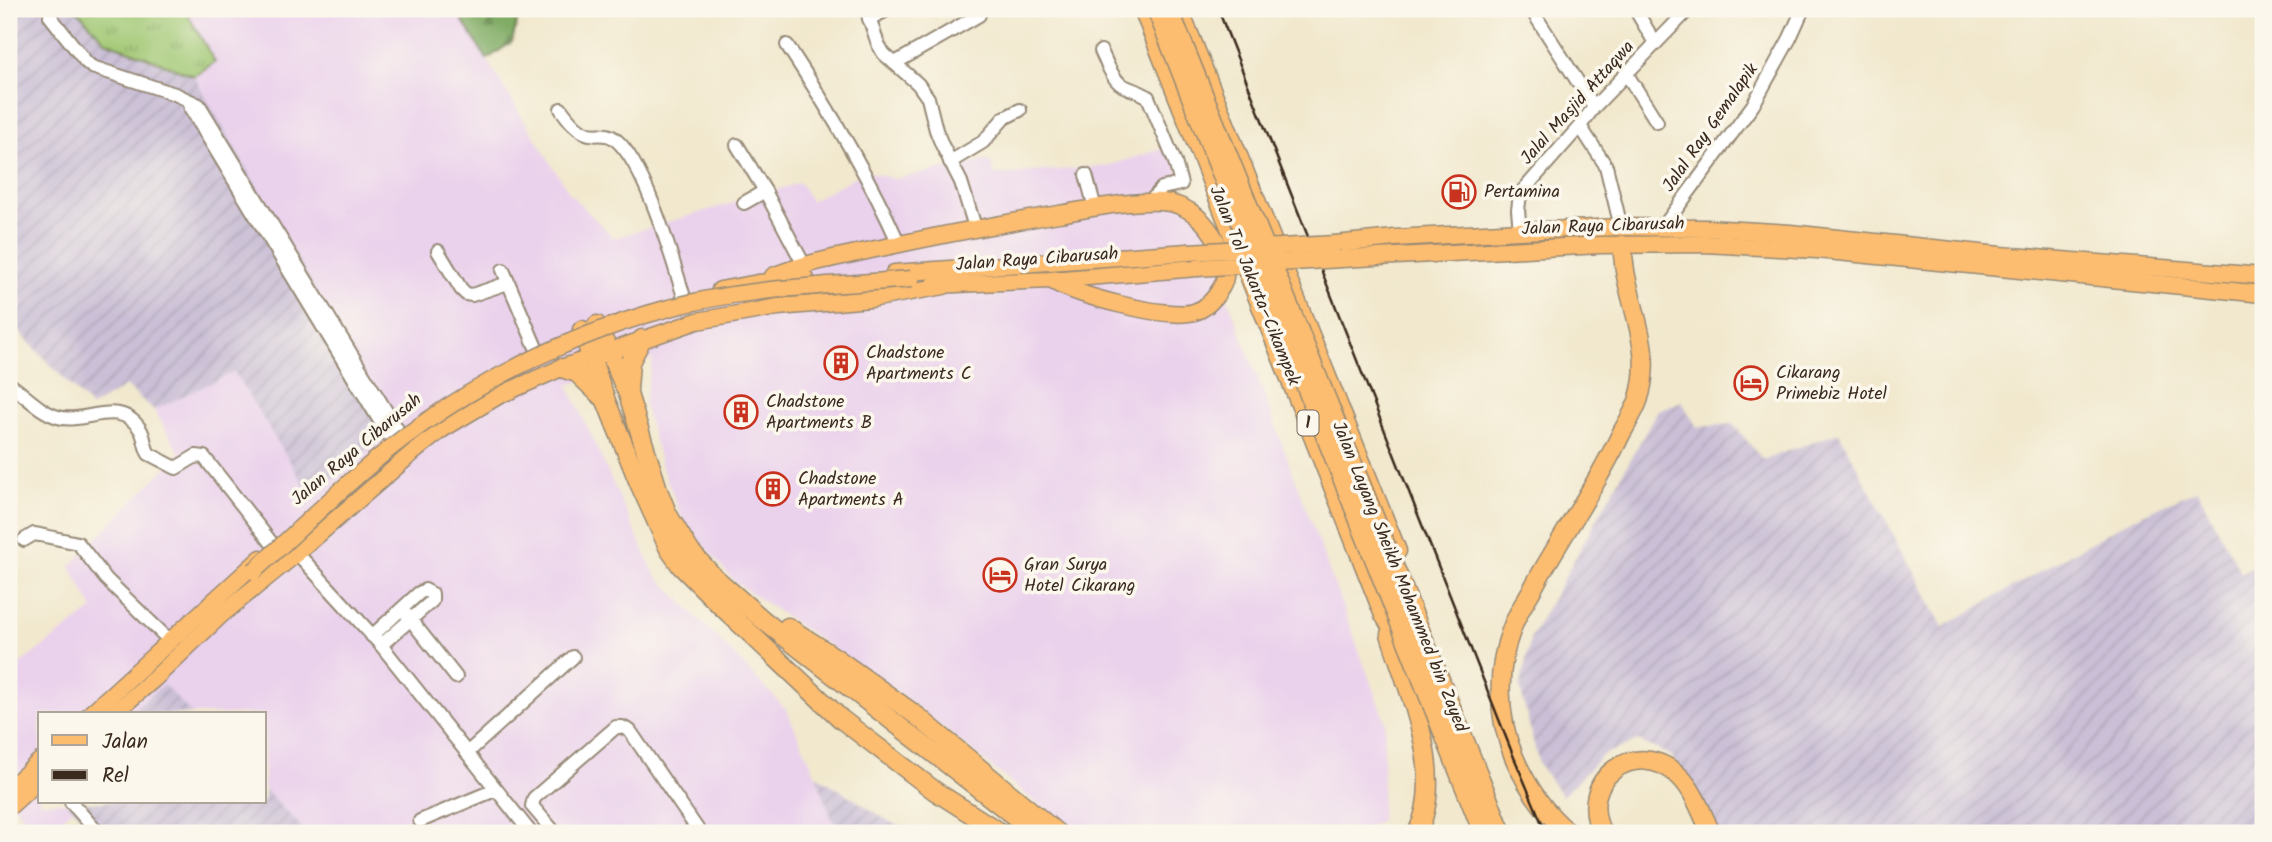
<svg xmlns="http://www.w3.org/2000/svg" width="2272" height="842" viewBox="0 0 2272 842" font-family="Kalam,sans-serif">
	<defs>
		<pattern id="industrial-furrows" width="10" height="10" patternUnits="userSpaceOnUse" patternTransform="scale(1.75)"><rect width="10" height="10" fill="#cabfd6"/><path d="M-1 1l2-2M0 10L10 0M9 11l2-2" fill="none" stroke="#aea4b7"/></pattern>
		<pattern id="grass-tufts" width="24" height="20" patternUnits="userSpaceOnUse" patternTransform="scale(1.75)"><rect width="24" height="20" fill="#a0c873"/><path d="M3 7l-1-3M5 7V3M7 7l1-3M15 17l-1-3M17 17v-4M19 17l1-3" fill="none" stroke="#84a35e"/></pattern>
		<pattern id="forest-firs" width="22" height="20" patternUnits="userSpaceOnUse" patternTransform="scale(1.75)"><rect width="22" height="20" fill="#80ac65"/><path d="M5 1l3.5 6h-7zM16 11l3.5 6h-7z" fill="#6a8c53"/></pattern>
	</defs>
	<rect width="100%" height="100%" fill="#fbf7ec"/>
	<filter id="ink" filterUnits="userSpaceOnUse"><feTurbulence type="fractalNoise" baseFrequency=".0143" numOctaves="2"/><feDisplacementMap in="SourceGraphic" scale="14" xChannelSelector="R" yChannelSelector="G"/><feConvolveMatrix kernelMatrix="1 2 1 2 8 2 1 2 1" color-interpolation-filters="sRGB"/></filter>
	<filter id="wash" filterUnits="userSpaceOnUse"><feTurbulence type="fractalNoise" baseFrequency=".00686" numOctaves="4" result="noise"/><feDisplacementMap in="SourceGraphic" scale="28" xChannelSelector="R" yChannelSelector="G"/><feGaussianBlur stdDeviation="1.57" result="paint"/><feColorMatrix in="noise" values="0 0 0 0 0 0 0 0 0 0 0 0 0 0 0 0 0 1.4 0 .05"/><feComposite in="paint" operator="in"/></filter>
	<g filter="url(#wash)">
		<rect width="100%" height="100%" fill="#f1e8cd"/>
		<!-- built -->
		<polygon fill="#ead1ec" points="197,9 455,9 570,194 614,238 800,183 811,201 865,171 894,179 989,160 995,175 1107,166 1172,146 1184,191 1220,229 1229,275 1227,296 1385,721 1381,820 1358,833 1074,833 902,695 735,582 684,522 662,468 644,404 653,359 568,385 654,573 786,709 816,775 837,833 307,833 264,789 264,714 192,714 163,685 128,714 40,714 40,802 66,802 73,808 47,833 36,833 16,807 9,813 9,672 93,609 70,566 180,453 154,410 234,372 393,427 194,76 214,62 188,15"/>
		<!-- industrial -->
		<g fill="url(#industrial-furrows)">
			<polygon points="14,9 76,9 105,41 194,76 393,427 312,497 234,372 154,410 126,386 91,407 9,321 9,11"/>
			<polygon points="1682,402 1697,427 1733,424 1763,460 1839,433 1943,627 2132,519 2197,490 2241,573 2263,563 2263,833 1710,833 1672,756 1638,741 1604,754 1562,796 1539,764 1520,688 1531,637 1658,410"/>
			<polygon points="163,684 192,714 128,714 163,685"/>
			<polygon points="816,775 892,823 932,833 837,833"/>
			<polygon points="264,789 307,833 98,833 66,802 264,802"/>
		</g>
		<!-- grass -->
		<polygon fill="url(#grass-tufts)" stroke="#6e7948" stroke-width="2" points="76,9 197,9 188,15 215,62 194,76 105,41"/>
		<!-- forest -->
		<polygon fill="url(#forest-firs)" stroke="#5e6b42" stroke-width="2" points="455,9 520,9 512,42 487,59"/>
	</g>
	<g filter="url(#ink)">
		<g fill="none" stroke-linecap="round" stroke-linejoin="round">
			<defs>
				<g id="minor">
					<polyline points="866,9 878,44 884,54 918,84 928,98 936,130 942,145 961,182 975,227"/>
					<polyline points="1531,9 1594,107"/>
					<polyline points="1635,9 1655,43"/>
					<polyline points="50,16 86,62 92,67 175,94 199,105 400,434"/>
					<polyline points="869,19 889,9"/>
					<path d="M787,45C829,109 868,174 899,244"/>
					<path d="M1101,51C1106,61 1112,79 1122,85C1131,90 1140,91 1148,97L1175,162L1181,184L1162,188L1149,203"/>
					<polyline points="895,63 979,15"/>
					<polyline points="1626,73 1657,122"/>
					<polyline points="189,101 191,109 392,441"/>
					<path d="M561,109C568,119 577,131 589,134C598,136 607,132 615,139C645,163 672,258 684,297"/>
					<polyline points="1580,126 1606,166 1621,227"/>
					<polyline points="737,145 765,191 804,265"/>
					<polyline points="950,162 983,142 1004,118 1020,110"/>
					<polyline points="1086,175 1095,208"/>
					<polyline points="744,203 765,191"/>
					<polyline points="1663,227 1753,105 1790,38 1803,9"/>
					<polyline points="1520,231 1518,210 1520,194 1580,126 1594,107 1689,9"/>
					<polyline points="438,251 461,289 466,294 472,295 508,283"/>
					<polyline points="503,270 537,350"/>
					<path d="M9,384C24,394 40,412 58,417C84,425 119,397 140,429C145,436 144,446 149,454L176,468L196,456L204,457L274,546"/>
					<polyline points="24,540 34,534 40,535 78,543 106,579 169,640"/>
					<polyline points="297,553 381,645 531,833"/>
					<polyline points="407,615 456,677"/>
					<polyline points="372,636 419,593 425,590 432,594 432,601 381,645"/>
					<polyline points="467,753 573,657"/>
					<polyline points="71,802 98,833"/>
					<polyline points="420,821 495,790"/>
					<polyline points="555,833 532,806 534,798 616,727 622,727 630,731 700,833"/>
				</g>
				<g id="major">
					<polyline points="1335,244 1395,238 1520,231 1621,227 1706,228 1790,233 2000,255 2263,276"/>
					<polyline points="1341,259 1601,245 1705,244 1817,250 2263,294"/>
					<polyline points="894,273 1188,252"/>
					<path d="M773,276C807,262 844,256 881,248C940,235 999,224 1059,214C1090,209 1139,198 1170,203C1192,208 1207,223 1217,242C1223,256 1230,274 1221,288C1215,298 1206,309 1194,312C1169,320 1072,295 1051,280"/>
					<polyline points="934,285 1051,280 1197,268"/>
					<polyline points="720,290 758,283 806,279"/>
					<polyline points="90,714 261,558"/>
					<polyline points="113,714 154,679 221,615 297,553 411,454 441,430 498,396 561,368 697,321 778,307 871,299 944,286"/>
					<polyline points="9,789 40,761"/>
					<polyline points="9,807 40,779"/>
				</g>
				<g id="highway">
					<polyline points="1143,9 1384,615 1403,645"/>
					<polyline points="1179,9 1397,551"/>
					<polyline points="597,325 628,394 659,493 668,515 690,551 714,577 763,620 1036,833"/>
					<polyline points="582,330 606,401 639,483 669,549 681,566 718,603 841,719 935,791 1001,833"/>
					<polyline points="561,368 577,373 601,396"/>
					<polyline points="628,390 630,362 642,339"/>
					<polyline points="788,627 836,658 917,716 1057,833"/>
					<path d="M1390,634C1408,692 1447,775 1417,833"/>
					<path d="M1569,833C1543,812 1527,787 1514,757C1497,716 1496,669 1512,628C1517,613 1527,599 1534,586C1562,535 1596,487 1621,434C1627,423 1634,412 1638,401C1653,356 1635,320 1626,276C1624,266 1623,255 1622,245"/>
					<path d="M1602,833C1575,779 1637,736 1679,776C1694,790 1702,814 1711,833"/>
				</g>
			</defs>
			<!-- minor casing -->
			<use href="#minor" stroke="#968976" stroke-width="16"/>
			<!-- major casing -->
			<use href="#major" stroke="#968976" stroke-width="19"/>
			<!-- highway casing -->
			<use href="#highway" stroke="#968976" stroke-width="21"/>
			<!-- minor -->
			<use href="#minor" stroke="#fff" stroke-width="12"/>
			<!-- major -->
			<use href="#major" stroke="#fcbd6f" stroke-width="16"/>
			<!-- highway -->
			<use href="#highway" stroke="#fcbd6f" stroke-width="18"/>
			<!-- rail -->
			<polyline stroke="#3b2a1e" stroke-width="2.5" points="1218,9 1513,755 1546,833"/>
			<defs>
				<g id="major-bridge">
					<polyline points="1188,252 1335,244"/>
					<polyline points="1197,268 1341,259"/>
					<path d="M254,571C308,522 361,467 421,425C496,372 581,332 669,308C747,287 830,286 911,279"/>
				</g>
				<g id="highway-bridge">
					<polyline points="1156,9 1483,833"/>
					<polyline points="1169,9 1502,833"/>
				</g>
			</defs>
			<!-- major-bridge casing -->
			<use href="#major-bridge" stroke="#968976" stroke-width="19" stroke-linecap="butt"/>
			<!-- highway-bridge casing -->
			<use href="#highway-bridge" stroke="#968976" stroke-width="21" stroke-linecap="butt"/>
			<!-- major-bridge -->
			<use href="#major-bridge" stroke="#fcbd6f" stroke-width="16"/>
			<!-- highway-bridge -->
			<use href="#highway-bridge" stroke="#fcbd6f" stroke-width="18"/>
		</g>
	</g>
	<!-- icons -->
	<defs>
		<symbol id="fuel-ring" viewBox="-11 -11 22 22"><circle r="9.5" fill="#fbf7ec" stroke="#c8321e" stroke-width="1.5"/><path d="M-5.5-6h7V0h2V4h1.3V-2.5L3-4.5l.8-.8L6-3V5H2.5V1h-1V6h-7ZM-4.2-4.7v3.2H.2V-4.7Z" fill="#c8321e"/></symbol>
		<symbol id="building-ring" viewBox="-11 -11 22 22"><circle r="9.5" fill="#fbf7ec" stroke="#c8321e" stroke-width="1.5"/><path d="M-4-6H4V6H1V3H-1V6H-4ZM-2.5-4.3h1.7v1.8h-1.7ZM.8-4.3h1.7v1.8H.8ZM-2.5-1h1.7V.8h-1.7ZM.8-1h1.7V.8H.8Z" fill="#c8321e"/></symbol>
		<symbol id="hotel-ring" viewBox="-11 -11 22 22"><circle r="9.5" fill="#fbf7ec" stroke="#c8321e" stroke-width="1.5"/><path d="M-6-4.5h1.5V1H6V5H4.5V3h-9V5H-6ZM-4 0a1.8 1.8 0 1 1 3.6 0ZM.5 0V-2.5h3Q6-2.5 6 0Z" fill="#c8321e"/></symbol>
	</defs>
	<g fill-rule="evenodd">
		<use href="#fuel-ring" x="1440" y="173" width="38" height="38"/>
		<use href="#building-ring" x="822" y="344" width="38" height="38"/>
		<use href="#hotel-ring" x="1732" y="364" width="38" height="38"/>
		<use href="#building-ring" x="722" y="393" width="38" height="38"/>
		<use href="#building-ring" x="754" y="470" width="38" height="38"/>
		<use href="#hotel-ring" x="981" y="556" width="38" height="38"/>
	</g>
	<g text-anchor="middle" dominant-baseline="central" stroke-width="7" stroke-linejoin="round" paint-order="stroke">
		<!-- shield labels -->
		<rect fill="#fbf7ec" stroke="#75685c" stroke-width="2" x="1297.5" y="410.5" width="21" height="25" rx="5"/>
		<g font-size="16" font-weight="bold" fill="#3b2a1e">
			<text x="1308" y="423">1</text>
		</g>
		<!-- street labels -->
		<g font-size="18" fill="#3b2a1e" stroke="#fbf7ec">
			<text transform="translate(1578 103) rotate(-48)">Jalal Masjid Attaqwa</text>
			<text transform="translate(1711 128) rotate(-55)">Jalal Ray Gemalapik</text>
			<text transform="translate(1603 227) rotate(-2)">Jalan Raya Cibarusah</text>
			<text transform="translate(1037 260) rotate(-4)">Jalan Raya Cibarusah</text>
			<text transform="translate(1254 286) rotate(68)">Jalan Tol Jakarta–Cikampek</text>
			<text transform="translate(357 450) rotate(-40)">Jalan Raya Cibarusah</text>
			<text transform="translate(1399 577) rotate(68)">Jalan Layang Sheikh Mohammed bin Zayed</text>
		</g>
		<!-- poi labels -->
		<g font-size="18" fill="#3b2a1e" stroke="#fbf7ec" text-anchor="start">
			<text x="1484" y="192">Pertamina</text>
			<text x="866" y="353">Chadstone<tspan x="866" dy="21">Apartments C</tspan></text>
			<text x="1776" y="373">Cikarang<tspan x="1776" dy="21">Primebiz Hotel</tspan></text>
			<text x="766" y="402">Chadstone<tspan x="766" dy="21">Apartments B</tspan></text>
			<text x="798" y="479">Chadstone<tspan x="798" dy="21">Apartments A</tspan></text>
			<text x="1024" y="565">Gran Surya<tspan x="1024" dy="21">Hotel Cikarang</tspan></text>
		</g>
	</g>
	<!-- margin -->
	<rect width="2272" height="842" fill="none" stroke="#fbf7ec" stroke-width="35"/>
	<!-- legend -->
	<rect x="38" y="712" width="228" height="91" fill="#fbf7ec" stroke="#aea59a" stroke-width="2"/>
	<rect x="52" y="735" width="35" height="10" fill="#fcbd6f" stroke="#aea59a" stroke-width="2"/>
	<text x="102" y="748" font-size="21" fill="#3b2a1e">Jalan</text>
	<rect x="52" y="770" width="35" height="10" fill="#3b2a1e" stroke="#aea59a" stroke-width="2"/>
	<text x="102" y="782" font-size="21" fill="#3b2a1e">Rel</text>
</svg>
